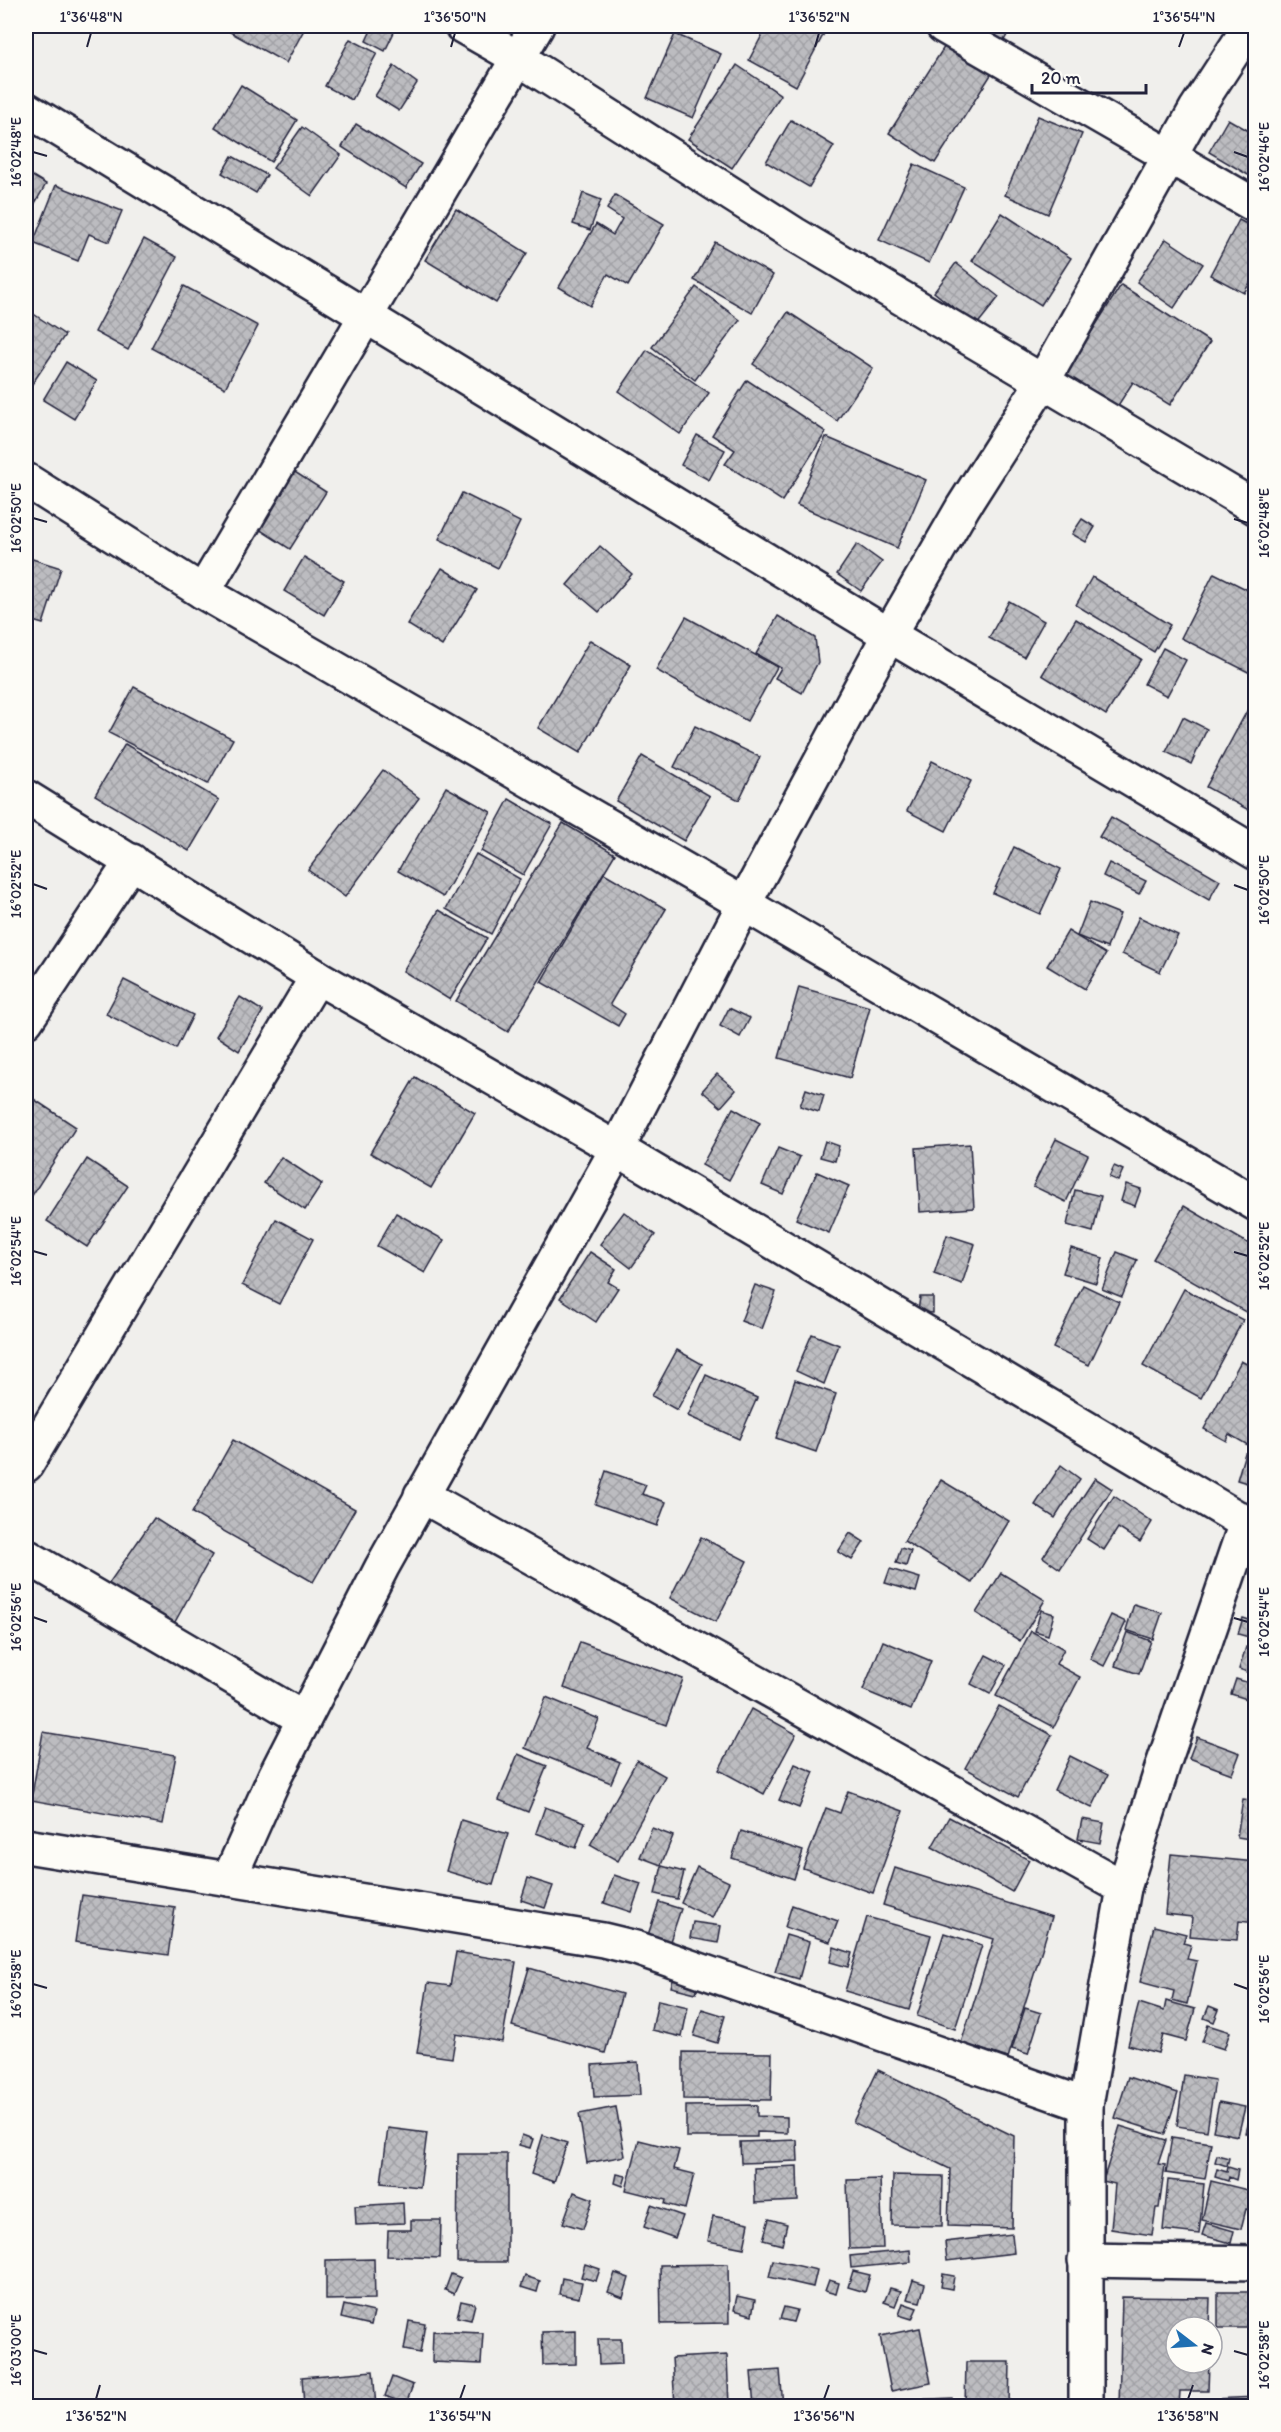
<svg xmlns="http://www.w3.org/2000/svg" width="1281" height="2432" viewBox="0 0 1281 2432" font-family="Itim,sans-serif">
	<defs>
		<pattern id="building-cross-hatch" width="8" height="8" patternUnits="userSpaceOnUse" patternTransform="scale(1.5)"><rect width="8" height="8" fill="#bcbcc0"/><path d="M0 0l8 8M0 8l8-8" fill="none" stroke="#a1a1a6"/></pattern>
	</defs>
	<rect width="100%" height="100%" fill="#f0efec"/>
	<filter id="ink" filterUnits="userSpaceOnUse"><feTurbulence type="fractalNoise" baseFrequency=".0167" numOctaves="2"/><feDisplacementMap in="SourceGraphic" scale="12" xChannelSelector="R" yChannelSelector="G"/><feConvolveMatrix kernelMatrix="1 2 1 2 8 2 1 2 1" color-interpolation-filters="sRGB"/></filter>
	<g filter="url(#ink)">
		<!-- building -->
		<g fill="url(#building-cross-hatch)" stroke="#22223b" stroke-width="1.5">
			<polygon points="234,26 306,26 286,63 230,32"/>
			<polygon points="373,26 397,26 385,51 366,41"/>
			<polygon points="767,26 828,26 796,86 749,60"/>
			<polygon points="969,26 1012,26 1002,44"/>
			<polygon points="675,34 721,54 693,118 647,98"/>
			<polygon points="350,39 377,53 352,100 325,86"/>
			<polygon points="948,41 994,70 935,163 889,133"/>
			<polygon points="737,65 781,95 732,168 688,139"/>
			<polygon points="394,66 417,83 399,111 375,96"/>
			<polygon points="241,85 297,120 271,162 215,127"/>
			<polygon points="1038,116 1082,134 1048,214 1005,195"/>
			<polygon points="1228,119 1256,135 1256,163 1248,175 1209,152"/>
			<polygon points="791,120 834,146 809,187 766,162"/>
			<polygon points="356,124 421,164 406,188 342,147"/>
			<polygon points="302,127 341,155 312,196 273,168"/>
			<polygon points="232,156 267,175 256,193 222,173"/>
			<polygon points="914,164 964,187 929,263 879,240"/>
			<polygon points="26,172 46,184 26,219"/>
			<polygon points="56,185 122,211 109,242 89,234 78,261 33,243"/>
			<polygon points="583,193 601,200 590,230 573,224"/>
			<polygon points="615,195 664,224 628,286 608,274 590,306 559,287 596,224 613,235 622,219 607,209"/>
			<polygon points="456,209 527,253 496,303 425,260"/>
			<polygon points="1002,213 1071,258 1041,305 972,261"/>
			<polygon points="1239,220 1256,229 1256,272 1244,293 1210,275"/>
			<polygon points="144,239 177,257 128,350 95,332"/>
			<polygon points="1166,239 1203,264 1174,308 1137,282"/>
			<polygon points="715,242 773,275 752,313 694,280"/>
			<polygon points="956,263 999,297 976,326 934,292"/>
			<polygon points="1121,285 1210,342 1170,405 1133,382 1117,407 1065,374"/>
			<polygon points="184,286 258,326 225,388 151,348"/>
			<polygon points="696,287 740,320 695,380 652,347"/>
			<polygon points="26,309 65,335 28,390 26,388"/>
			<polygon points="788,312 873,368 837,421 753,364"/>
			<polygon points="647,350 709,393 680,434 619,391"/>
			<polygon points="66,362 97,381 74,419 43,400"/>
			<polygon points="747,380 826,432 782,501 725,464 735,450 712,435"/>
			<polygon points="697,435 725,450 709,480 681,465"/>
			<polygon points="826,437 926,480 897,548 797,505"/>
			<polygon points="287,467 326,492 290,549 251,524"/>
			<polygon points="462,493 520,522 498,568 439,539"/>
			<polygon points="1082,519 1095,527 1086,542 1072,534"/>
			<polygon points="857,544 882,562 861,591 837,574"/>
			<polygon points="600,546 632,574 599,612 567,585"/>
			<polygon points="26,557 61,568 43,624 26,619"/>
			<polygon points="304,557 344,581 324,615 284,591"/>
			<polygon points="442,568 477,590 442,646 407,624"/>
			<polygon points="1214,573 1256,594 1256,676 1181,638"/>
			<polygon points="1092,577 1170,625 1154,652 1076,605"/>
			<polygon points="1009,601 1044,621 1024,657 989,638"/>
			<polygon points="778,616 815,638 818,662 802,693 775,678 781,668 756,654"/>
			<polygon points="686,617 777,667 747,721 656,670"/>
			<polygon points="1076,619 1141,659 1106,715 1042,675"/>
			<polygon points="590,640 631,665 580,753 538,728"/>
			<polygon points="1163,648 1186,660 1167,696 1144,684"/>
			<polygon points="134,687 233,739 208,784 109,733"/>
			<polygon points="1248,709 1256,713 1256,814 1206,787"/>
			<polygon points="1183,717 1207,729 1191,764 1166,752"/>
			<polygon points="695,726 760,757 739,800 674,767"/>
			<polygon points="125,744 219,800 189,851 95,795"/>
			<polygon points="642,756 710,796 684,841 616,801"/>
			<polygon points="932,761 971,781 946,831 907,811"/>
			<polygon points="383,770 419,798 345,897 308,870"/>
			<polygon points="446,787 491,812 443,897 398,871"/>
			<polygon points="509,799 552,824 523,875 481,851"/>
			<polygon points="1111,817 1220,880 1209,900 1099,837"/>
			<polygon points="563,823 615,854 508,1032 456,1001"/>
			<polygon points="1014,847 1061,869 1040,914 993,893"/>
			<polygon points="476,854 520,879 491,934 446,909"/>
			<polygon points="1109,863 1146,881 1139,894 1103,876"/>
			<polygon points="604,873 666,909 610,1004 625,1014 618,1026 541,982"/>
			<polygon points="1090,902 1120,914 1107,948 1077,936"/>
			<polygon points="439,910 487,938 450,1000 403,971"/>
			<polygon points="1139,917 1178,935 1160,972 1122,954"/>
			<polygon points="1068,931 1106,954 1085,989 1047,966"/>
			<polygon points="124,980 193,1015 176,1049 106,1014"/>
			<polygon points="799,987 870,1007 850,1078 779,1058"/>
			<polygon points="240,997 263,1011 239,1051 216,1036"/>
			<polygon points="729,1008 750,1018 740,1037 720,1026"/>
			<polygon points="717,1074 736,1090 721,1107 702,1091"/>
			<polygon points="415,1077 475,1113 431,1188 370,1153"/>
			<polygon points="806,1089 824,1095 819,1112 800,1106"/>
			<polygon points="26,1094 76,1127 26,1205"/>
			<polygon points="733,1108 760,1123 729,1180 702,1165"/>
			<polygon points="1056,1139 1088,1155 1066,1202 1033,1186"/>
			<polygon points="825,1141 839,1146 835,1161 820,1157"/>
			<polygon points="970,1144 974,1208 920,1212 916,1148"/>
			<polygon points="778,1148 800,1157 783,1194 762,1185"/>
			<polygon points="281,1157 322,1184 305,1210 264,1183"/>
			<polygon points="87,1159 128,1186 87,1247 47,1221"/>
			<polygon points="1114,1166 1123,1170 1118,1181 1109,1177"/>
			<polygon points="817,1172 849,1186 829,1233 796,1219"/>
			<polygon points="1126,1184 1141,1189 1135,1206 1121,1201"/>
			<polygon points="1075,1190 1101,1196 1093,1232 1067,1225"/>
			<polygon points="1184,1206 1256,1248 1256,1318 1153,1259"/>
			<polygon points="624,1212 655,1235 631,1268 600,1244"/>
			<polygon points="396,1213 444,1240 425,1273 377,1246"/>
			<polygon points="276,1219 313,1239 279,1304 242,1285"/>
			<polygon points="947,1235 975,1244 962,1284 934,1274"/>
			<polygon points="1071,1248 1103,1258 1096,1283 1063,1273"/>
			<polygon points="590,1252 616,1269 608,1282 618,1288 596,1322 560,1298"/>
			<polygon points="1117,1252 1137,1260 1122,1297 1102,1289"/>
			<polygon points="755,1285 776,1292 762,1329 741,1321"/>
			<polygon points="1083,1285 1119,1302 1089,1365 1053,1348"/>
			<polygon points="1184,1289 1243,1320 1201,1398 1143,1366"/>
			<polygon points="920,1297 933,1297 933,1313 918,1312"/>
			<polygon points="812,1334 839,1345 824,1384 796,1371"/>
			<polygon points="677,1350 702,1364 677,1410 652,1396"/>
			<polygon points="1241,1361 1256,1369 1256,1438 1251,1447 1229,1434 1226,1441 1204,1429"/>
			<polygon points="706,1375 757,1398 739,1439 688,1416"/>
			<polygon points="795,1380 836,1394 816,1452 776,1438"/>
			<polygon points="233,1440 355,1509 313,1582 192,1513"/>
			<polygon points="1245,1453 1254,1456 1247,1483 1237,1480"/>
			<polygon points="1061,1465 1080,1479 1055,1518 1035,1505"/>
			<polygon points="606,1471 646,1485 642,1494 666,1502 657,1526 595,1504"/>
			<polygon points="1095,1478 1112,1489 1060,1569 1043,1557"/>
			<polygon points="941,1480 1009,1521 972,1583 904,1541"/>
			<polygon points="1114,1496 1152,1522 1140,1542 1118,1528 1104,1550 1087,1539"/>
			<polygon points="154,1518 212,1555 171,1629 105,1589"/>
			<polygon points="850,1533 864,1542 852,1560 838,1552"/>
			<polygon points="701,1537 747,1561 716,1622 670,1598"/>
			<polygon points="901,1548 911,1551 906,1566 896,1563"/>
			<polygon points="890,1569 920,1578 916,1592 885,1583"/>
			<polygon points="1001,1573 1045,1600 1020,1641 976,1613"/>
			<polygon points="1134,1604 1162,1613 1153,1639 1126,1630"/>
			<polygon points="1041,1610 1054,1614 1048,1635 1035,1631"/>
			<polygon points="1111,1615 1126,1622 1104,1666 1090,1659"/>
			<polygon points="1243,1618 1256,1622 1256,1639 1238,1634"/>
			<polygon points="1031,1631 1064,1649 1056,1664 1080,1677 1054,1727 996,1696"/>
			<polygon points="1127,1632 1151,1641 1139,1674 1115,1666"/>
			<polygon points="883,1641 931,1661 911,1710 863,1690"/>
			<polygon points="580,1642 683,1679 666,1725 564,1688"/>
			<polygon points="1246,1647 1256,1650 1256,1675 1239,1669"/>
			<polygon points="986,1655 1006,1665 990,1694 971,1684"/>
			<polygon points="1236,1679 1256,1685 1256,1702 1231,1694"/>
			<polygon points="546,1697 599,1719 587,1748 620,1762 611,1783 525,1748"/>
			<polygon points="999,1706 1052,1735 1018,1797 965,1768"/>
			<polygon points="751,1709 796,1734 764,1794 719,1770"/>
			<polygon points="43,1732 176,1755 163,1824 31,1800"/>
			<polygon points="1197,1737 1240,1753 1232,1774 1189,1758"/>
			<polygon points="518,1754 547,1766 528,1812 499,1800"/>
			<polygon points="1070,1756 1108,1775 1092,1808 1054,1790"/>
			<polygon points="637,1760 665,1776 618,1861 590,1845"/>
			<polygon points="795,1764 814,1772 799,1808 779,1800"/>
			<polygon points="848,1791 903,1811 873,1893 803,1868 826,1808 840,1813"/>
			<polygon points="1243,1799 1256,1801 1256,1840 1237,1837"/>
			<polygon points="545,1807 585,1822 576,1848 536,1833"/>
			<polygon points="949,1817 1029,1860 1012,1892 932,1847"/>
			<polygon points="1082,1819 1104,1823 1100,1843 1078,1839"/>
			<polygon points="461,1820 508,1834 493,1885 446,1871"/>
			<polygon points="652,1828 673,1836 661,1865 640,1857"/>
			<polygon points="741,1831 803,1851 794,1879 732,1858"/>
			<polygon points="1171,1854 1256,1862 1256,1923 1239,1921 1237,1940 1190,1936 1192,1917 1165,1914"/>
			<polygon points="662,1866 684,1872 677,1899 655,1894"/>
			<polygon points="697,1867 729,1882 712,1918 681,1903"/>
			<polygon points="895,1868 1052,1917 1008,2058 961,2043 994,1939 883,1905"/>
			<polygon points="614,1875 641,1884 631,1912 604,1903"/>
			<polygon points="528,1878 553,1886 545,1908 521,1900"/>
			<polygon points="82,1895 175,1908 168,1955 75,1942"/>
			<polygon points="659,1902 681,1909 669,1944 647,1938"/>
			<polygon points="792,1905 838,1921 830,1942 785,1927"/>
			<polygon points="867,1917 931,1935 909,2010 845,1991"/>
			<polygon points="693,1922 721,1926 718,1943 690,1938"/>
			<polygon points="1154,1926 1186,1934 1183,1943 1191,1945 1187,1959 1197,1961 1187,2004 1172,2000 1174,1991 1140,1982"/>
			<polygon points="944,1933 982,1945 955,2029 917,2016"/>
			<polygon points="786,1935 809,1942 799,1979 775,1972"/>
			<polygon points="834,1947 852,1953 848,1967 830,1962"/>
			<polygon points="456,1952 516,1962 502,2042 456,2034 452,2058 417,2053 428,1983 450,1986"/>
			<polygon points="529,1968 622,1994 605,2053 512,2026"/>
			<polygon points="674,1975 699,1981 696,1993 671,1987"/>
			<polygon points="658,2000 688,2007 682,2037 652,2030"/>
			<polygon points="1166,2001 1195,2009 1186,2041 1163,2035 1158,2053 1128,2045 1139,2003 1164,2011"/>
			<polygon points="1209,2006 1219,2010 1214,2022 1204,2018"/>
			<polygon points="1025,2008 1041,2013 1028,2054 1012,2049"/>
			<polygon points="702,2009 725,2016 717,2043 694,2036"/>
			<polygon points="1208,2025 1230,2032 1224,2049 1202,2042"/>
			<polygon points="683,2052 772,2053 771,2100 683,2099"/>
			<polygon points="638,2062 640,2095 594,2097 592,2065"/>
			<polygon points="878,2070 1014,2136 1012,2228 948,2226 950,2169 853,2122"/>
			<polygon points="1184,2075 1215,2080 1207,2131 1177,2126"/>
			<polygon points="1128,2077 1178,2093 1165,2134 1115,2118"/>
			<polygon points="1219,2102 1245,2107 1238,2136 1213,2131"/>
			<polygon points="757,2105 757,2116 787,2117 787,2133 757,2132 757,2137 686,2137 686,2106"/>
			<polygon points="1253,2105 1256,2106 1256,2135 1246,2133"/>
			<polygon points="616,2107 625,2156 587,2163 579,2114"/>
			<polygon points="1120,2126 1166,2140 1158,2164 1165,2165 1159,2208 1156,2208 1152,2235 1111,2229 1115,2184 1103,2181"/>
			<polygon points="388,2128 427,2133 420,2187 381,2183"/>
			<polygon points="522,2135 533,2139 530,2148 519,2145"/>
			<polygon points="543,2135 567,2143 554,2182 531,2174"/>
			<polygon points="1172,2137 1211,2143 1205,2179 1166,2173"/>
			<polygon points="639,2140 679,2150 674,2169 694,2174 685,2209 665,2204 666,2200 626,2190"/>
			<polygon points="797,2140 798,2161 741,2163 740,2142"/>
			<polygon points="458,2154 507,2154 507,2262 457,2262"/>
			<polygon points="1217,2155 1229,2158 1227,2166 1215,2162"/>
			<polygon points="797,2166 798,2201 755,2203 754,2168"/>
			<polygon points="1228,2167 1238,2170 1236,2180 1229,2177 1228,2181 1215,2177 1217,2169 1227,2172"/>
			<polygon points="617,2174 626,2176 623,2186 615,2183"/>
			<polygon points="893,2175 943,2176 942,2226 892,2225"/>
			<polygon points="880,2179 883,2248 849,2249 847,2180"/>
			<polygon points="1168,2180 1204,2184 1199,2234 1163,2230"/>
			<polygon points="1211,2181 1256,2192 1256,2212 1246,2209 1241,2229 1202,2220"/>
			<polygon points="574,2192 593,2199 583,2229 563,2223"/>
			<polygon points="403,2203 404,2223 356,2225 355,2206"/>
			<polygon points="651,2205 683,2216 675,2238 644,2227"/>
			<polygon points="713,2216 749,2223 744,2248 708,2241"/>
			<polygon points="769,2219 787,2224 782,2245 763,2240"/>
			<polygon points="411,2220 441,2220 440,2258 387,2256 388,2230 411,2230"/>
			<polygon points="1206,2223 1234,2231 1231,2243 1202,2235"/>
			<polygon points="1012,2234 1014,2253 947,2261 945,2242"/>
			<polygon points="910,2250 911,2262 851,2268 850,2256"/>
			<polygon points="374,2259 375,2299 326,2300 326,2260"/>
			<polygon points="773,2260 817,2270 813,2287 769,2277"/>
			<polygon points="585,2264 600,2269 596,2281 581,2277"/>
			<polygon points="728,2264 729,2323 661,2324 660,2265"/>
			<polygon points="853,2271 870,2275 865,2292 848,2287"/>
			<polygon points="615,2273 629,2278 623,2298 608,2292"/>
			<polygon points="451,2274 461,2278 454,2294 445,2290"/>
			<polygon points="943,2274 954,2276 952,2289 941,2287"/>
			<polygon points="525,2276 540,2281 537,2292 521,2287"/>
			<polygon points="562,2278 582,2282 579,2298 559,2294"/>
			<polygon points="829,2280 839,2283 836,2294 825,2291"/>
			<polygon points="913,2280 925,2284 920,2302 907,2299"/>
			<polygon points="890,2288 901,2291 895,2306 884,2302"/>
			<rect x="1218" y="2292" width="38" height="36"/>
			<polygon points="737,2296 755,2300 752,2315 734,2310"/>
			<polygon points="1122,2297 1210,2298 1209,2327 1176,2327 1176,2363 1209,2363 1208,2391 1180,2391 1179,2406 1119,2406"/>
			<polygon points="461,2301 475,2304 471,2320 457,2317"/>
			<polygon points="903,2303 917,2308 912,2319 899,2315"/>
			<polygon points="344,2305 374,2312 371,2325 341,2318"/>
			<polygon points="784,2307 797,2310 793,2322 780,2319"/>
			<polygon points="409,2321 425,2324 420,2353 404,2350"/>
			<polygon points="920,2328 931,2383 891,2391 880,2336"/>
			<polygon points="433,2331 483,2333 481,2364 432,2362"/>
			<polygon points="576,2331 576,2364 543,2365 542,2332"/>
			<polygon points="598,2339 621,2339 622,2364 599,2365"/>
			<polygon points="727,2355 729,2406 675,2406 672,2358"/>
			<polygon points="966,2362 1010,2362 1009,2406 965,2406"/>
			<polygon points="780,2370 783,2406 754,2406 751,2372"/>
			<polygon points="373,2371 376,2406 304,2406 302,2377"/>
			<polygon points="392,2377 413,2385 406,2404 385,2396"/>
			<polygon points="1256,2397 1256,2406 1214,2406 1214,2399"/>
			<polygon points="952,2398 952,2406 888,2406 887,2401"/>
		</g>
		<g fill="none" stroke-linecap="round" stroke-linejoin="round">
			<defs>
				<g id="minor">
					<polyline points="462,26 518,58 794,234 1256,508"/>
					<polyline points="943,26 1256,206"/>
					<polyline points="26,109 889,635 1256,853"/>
					<polyline points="26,480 203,592 744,904 1256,1204"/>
					<polyline points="203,592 537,26"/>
					<polyline points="26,797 317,977 617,1149 1256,1529"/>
					<polyline points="26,1021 132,861"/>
					<polyline points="26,1465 317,977"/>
					<polyline points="421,1495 1124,1888"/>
					<polyline points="26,1556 304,1719"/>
					<polyline points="26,1846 603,1940 636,1948 1086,2105"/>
					<polyline points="229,1879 275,1776 382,1567 617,1149 744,904 889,635 963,507 1042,383 1196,109 1250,26"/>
					<polyline points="1085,2260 1256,2263"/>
					<polyline points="1086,2406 1086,2105 1124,1888 1163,1765 1246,1523"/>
				</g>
			</defs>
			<!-- minor casing -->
			<use href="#minor" stroke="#22223b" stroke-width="38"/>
			<!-- minor -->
			<use href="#minor" stroke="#fdfcf7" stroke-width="33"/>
		</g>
	</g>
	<!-- ticks -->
	<path fill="none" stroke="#22223b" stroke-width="2" d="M87,47L91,33M451,47L455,33M815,47L819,33M1179,47L1184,33M33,152L47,156M1234,152L1248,157M33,518L47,522M1234,519L1248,523M33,884L47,889M1234,885L1248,890M33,1251L47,1255M1234,1252L1248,1256M33,1617L47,1622M1234,1618L1248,1622M33,1984L47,1988M1234,1984L1248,1989M33,2350L47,2354M1234,2351L1248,2355M96,2399L100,2385M460,2399L465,2385M824,2399L829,2385M1188,2399L1193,2385"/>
	<!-- margin -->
	<rect width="1281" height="2432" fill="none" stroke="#fdfcf7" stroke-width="66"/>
	<!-- north arrow -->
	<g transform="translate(1194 2345) rotate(107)"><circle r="28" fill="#fdfcf7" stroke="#a5a5ac" stroke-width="1.5"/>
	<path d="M0-4.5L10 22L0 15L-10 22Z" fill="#1f6fb2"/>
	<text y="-9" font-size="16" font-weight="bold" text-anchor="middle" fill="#22223b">N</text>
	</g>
	<!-- scale -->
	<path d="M1032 84v9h114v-9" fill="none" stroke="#22223b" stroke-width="3"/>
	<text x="1041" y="84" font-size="18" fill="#22223b" stroke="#fdfcf7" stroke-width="4.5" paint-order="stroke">20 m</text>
	<rect x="33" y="33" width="1215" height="2366" fill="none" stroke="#22223b" stroke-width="2"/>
	<g font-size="15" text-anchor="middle" fill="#22223b">
		<text x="91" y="22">1°36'48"N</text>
		<text x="455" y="22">1°36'50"N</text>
		<text x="819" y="22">1°36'52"N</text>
		<text x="1184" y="22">1°36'54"N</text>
		<text transform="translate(16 152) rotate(-90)" y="5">16°02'48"E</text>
		<text transform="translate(1264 157) rotate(-90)" y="5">16°02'46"E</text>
		<text transform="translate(16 518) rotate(-90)" y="5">16°02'50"E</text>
		<text transform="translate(1264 523) rotate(-90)" y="5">16°02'48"E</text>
		<text transform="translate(16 884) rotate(-90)" y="5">16°02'52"E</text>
		<text transform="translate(1264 890) rotate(-90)" y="5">16°02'50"E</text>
		<text transform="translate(16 1251) rotate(-90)" y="5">16°02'54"E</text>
		<text transform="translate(1264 1256) rotate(-90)" y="5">16°02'52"E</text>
		<text transform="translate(16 1617) rotate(-90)" y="5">16°02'56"E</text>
		<text transform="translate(1264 1622) rotate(-90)" y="5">16°02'54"E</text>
		<text transform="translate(16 1984) rotate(-90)" y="5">16°02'58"E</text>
		<text transform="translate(1264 1989) rotate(-90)" y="5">16°02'56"E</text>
		<text transform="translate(16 2350) rotate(-90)" y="5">16°03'00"E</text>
		<text transform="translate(1264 2355) rotate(-90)" y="5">16°02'58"E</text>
		<text x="96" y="2421">1°36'52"N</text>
		<text x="460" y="2421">1°36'54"N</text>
		<text x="824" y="2421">1°36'56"N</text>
		<text x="1188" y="2421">1°36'58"N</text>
	</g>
</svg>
